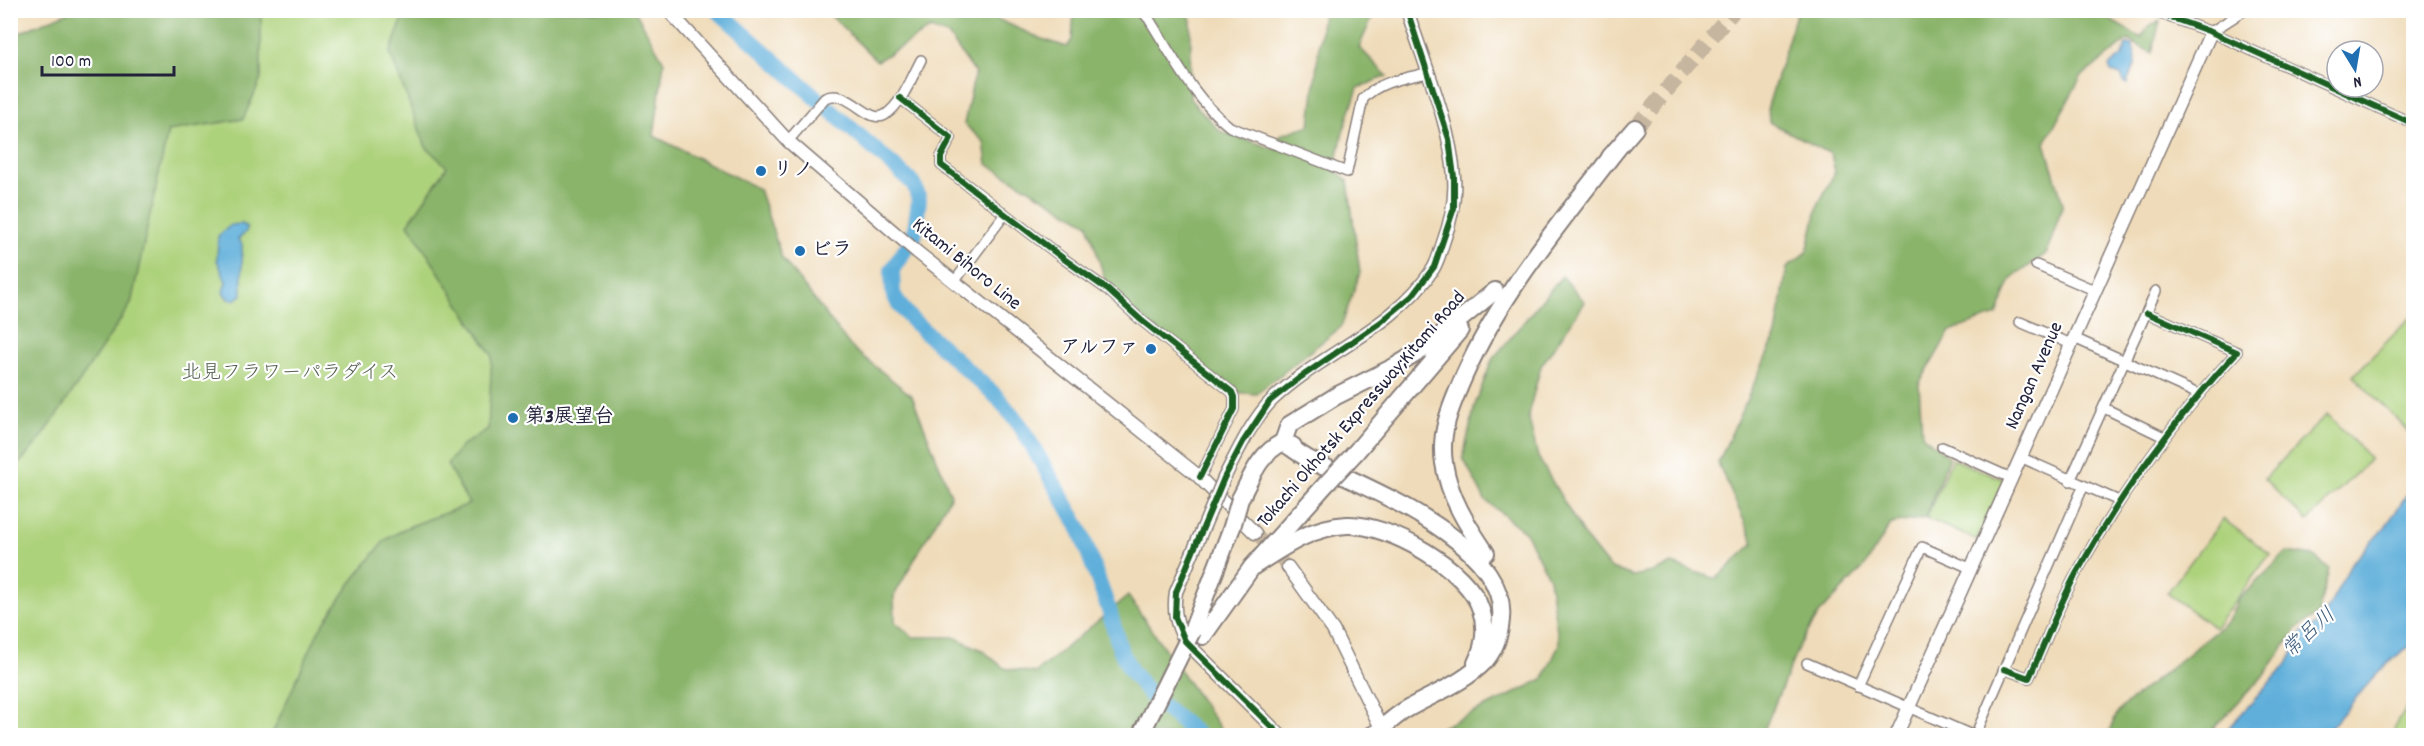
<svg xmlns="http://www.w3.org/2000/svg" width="2424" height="746" viewBox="0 0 2424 746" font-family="Dekko,'Klee One',sans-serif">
	<rect width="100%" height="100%" fill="#fff"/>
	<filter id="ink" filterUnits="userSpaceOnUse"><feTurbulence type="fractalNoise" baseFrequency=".0167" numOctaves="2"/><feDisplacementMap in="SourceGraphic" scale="12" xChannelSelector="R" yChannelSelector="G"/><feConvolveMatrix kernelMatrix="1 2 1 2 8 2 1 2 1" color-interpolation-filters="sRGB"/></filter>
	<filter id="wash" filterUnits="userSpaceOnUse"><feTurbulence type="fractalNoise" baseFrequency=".008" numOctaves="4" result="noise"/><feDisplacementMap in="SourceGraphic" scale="24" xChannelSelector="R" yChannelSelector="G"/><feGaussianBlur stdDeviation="1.35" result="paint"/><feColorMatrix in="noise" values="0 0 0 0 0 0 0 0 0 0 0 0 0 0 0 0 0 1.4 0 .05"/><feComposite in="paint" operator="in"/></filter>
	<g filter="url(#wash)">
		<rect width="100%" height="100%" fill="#efdbb9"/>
		<!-- green -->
		<g fill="#add27b" stroke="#687a5b" stroke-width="1.5">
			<polygon points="206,11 429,11 560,400 311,735 11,736 11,413"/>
			<polygon points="2413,315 2414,427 2409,431 2353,376"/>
			<polygon points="2327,414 2371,459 2307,521 2264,479"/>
			<polygon points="1952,459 2005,480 1977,540 1926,518"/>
			<polygon points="2223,519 2270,554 2215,628 2167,593"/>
			<polygon points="2413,696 2413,735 2391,735"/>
		</g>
		<!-- forest -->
		<g fill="#8ab46b" stroke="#566b53" stroke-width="1.5">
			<polygon points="406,10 635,11 664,62 654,136 759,189 782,258 851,347 912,396 951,495 894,596 895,622 913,637 954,637 982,650 1004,668 1035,673 1128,596 1225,735 271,736 319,630 351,583 385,540 408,527 469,504 447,464 463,445 488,429 492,355 408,224 447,167 426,147 390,53"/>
			<polygon points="71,11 261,11 261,79 243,119 168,131 131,304 43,436 11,473 11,36"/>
			<polygon points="826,11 979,11 1042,39 1067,47 1072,40 1074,11 1187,11 1191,20 1190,99 1220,131 1278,150 1280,135 1310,125 1323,11 1375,11 1359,47 1387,76 1358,88 1343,132 1335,170 1348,181 1360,273 1341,327 1256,394 1232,392 1108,290 1088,224 987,164 984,142 964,124 975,73 949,36 930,29 877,61"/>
			<polygon points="1797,11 2095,11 2141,38 2148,26 2160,21 2152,53 2128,40 2081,77 2045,143 2063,204 2047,253 2011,279 1997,315 1950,331 1919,384 1922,435 1949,457 1925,518 1891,524 1865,566 1819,614 1799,646 1762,735 1422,736 1499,701 1543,679 1559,645 1549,578 1525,532 1485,500 1463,458 1475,405 1492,360 1562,276 1585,302 1541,366 1528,415 1538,457 1584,536 1609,567 1632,576 1652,572 1672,564 1716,579 1754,543 1718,463 1776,335 1787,268 1807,252 1818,205 1835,172 1831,154 1769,122 1768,106"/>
			<polygon points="2287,552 2313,556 2329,569 2318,614 2297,629 2265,674 2207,735 2107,735 2119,710 2228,621 2238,600"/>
		</g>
		<!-- water -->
		<g fill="#5fafda" stroke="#40688a" stroke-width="1.5">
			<path d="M2126,45H2132C2142,69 2130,66 2127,84L2124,83L2121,75L2111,72L2109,66L2123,55Z"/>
			<polygon points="242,224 247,227 246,232 238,239 242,244 242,295 234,300 228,299 223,292 226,282 217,260 218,236 231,225"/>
			<path d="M2413,487V644C2377,667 2353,704 2324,735H2222L2287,664L2302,633L2322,620L2351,564L2385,527Z"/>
		</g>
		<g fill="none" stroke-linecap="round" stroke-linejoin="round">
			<!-- river -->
			<polyline stroke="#5fafda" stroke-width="16" points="717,10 914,184 919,200 914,236 892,270 893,293 898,303 912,320 998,398 1020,425 1079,527 1109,610 1120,649 1131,671 1153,698 1199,736"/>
		</g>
	</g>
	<g filter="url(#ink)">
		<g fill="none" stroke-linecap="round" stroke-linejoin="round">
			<!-- secondary-tunnel -->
			<polyline stroke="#c6b6a0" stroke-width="12" stroke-dasharray="12 6" stroke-linecap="butt" points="1255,533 1288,567"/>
			<!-- highway-tunnel -->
			<polyline stroke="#c6b6a0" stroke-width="16" stroke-dasharray="16 8" stroke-linecap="butt" points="1635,128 1734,10"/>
			<defs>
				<g id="street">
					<path d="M1141,10L1149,19C1173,57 1194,99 1230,127L1347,172L1363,99C1379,81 1405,78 1427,73"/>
					<polyline points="2150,10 2211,32 2414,124"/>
					<polyline points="2211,32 2245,10"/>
					<polyline points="900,98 951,138 941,157 941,165 1064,259 1108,290 1141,320 1232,392 1234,397 1234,409 1200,477"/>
					<path d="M788,141L825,98C848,87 868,125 885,115C902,104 912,77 921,60"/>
					<polyline points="2036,265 2094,290"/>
					<polyline points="954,282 1005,214"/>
					<polyline points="2020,322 2071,344"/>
					<polyline points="2074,338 2198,394"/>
					<polyline points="2104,408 2164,437"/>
					<polyline points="1942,447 2011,478"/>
					<polyline points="2020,457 2119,501"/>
					<polyline points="2070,481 2156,291"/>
					<polyline points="1807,663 1974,736"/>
					<path d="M2004,669L2029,678C2045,644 2058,607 2076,574C2121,493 2174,420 2237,352L2147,313"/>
					<polyline points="1858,686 1922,547 1970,568"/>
					<polyline points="1975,736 2083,487"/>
				</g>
				<g id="secondary">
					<polyline points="668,10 788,141 917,252 1196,474 1255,533"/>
					<path d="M1224,478C1237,453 1252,420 1272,400C1322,352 1394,329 1433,269C1438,261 1440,252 1443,243C1451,221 1456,200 1454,177C1451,125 1423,61 1407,10"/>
					<path d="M1209,514L1176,592C1173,611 1176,624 1185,641L1281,736"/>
					<polyline points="1288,567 1333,630 1385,736"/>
					<polyline points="1365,736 1381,728"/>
					<polyline points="1896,736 2211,32"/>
				</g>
				<g id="highway">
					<polyline points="1610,157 1635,128"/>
					<polyline points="1355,453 1460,330"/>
					<path d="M1240,499C1252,476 1259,454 1283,442L1293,446"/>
					<path d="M1486,553C1467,525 1449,497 1444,463C1439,431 1452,404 1464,376C1502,291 1561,222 1617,149"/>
					<path d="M1252,567C1282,548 1310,527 1347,525C1388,523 1469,569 1481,610C1487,628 1484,647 1476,663"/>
					<polyline points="1192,631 1232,527"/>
					<polyline points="1203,636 1252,567 1327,483"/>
					<path d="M1381,728C1390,722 1398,714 1407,709C1433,694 1464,683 1485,661C1495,649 1500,633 1501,619C1509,541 1365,488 1310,460C1301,455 1292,448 1283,442L1289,425L1336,396L1394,367L1425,348L1495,291"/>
				</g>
			</defs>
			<!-- street casing -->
			<use href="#street" stroke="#887e7a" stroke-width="12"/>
			<!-- secondary casing -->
			<use href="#secondary" stroke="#887e7a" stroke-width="15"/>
			<!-- highway casing -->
			<use href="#highway" stroke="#887e7a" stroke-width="20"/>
			<!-- street -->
			<use href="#street" stroke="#fff" stroke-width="9"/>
			<!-- secondary -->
			<use href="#secondary" stroke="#fff" stroke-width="12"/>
			<!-- highway -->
			<use href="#highway" stroke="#fff" stroke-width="16"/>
			<defs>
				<polyline id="secondary-bridge" points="1209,514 1224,478"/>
				<g id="highway-bridge">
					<polyline points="1327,483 1355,453"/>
					<polyline points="1232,527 1240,499"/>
					<polyline points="1140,736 1192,631"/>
				</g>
			</defs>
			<!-- secondary-bridge casing -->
			<use href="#secondary-bridge" stroke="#887e7a" stroke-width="15" stroke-linecap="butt"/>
			<!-- highway-bridge casing -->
			<use href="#highway-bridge" stroke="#887e7a" stroke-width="20" stroke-linecap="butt"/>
			<!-- secondary-bridge -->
			<use href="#secondary-bridge" stroke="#fff" stroke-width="12"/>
			<!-- highway-bridge -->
			<use href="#highway-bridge" stroke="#fff" stroke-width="16"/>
			<defs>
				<g id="cycleway">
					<polyline points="2150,10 2211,32 2414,124"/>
					<polyline points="900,98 951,138 941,157 941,165 1064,259 1108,290 1141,320 1232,392 1234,397 1234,409 1200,477"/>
					<path d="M2004,669L2029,678C2045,644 2058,607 2076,574C2121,493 2174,420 2237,352L2147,313"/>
					<polyline points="1281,736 1185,641 1175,617 1176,592 1224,478 1243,442 1270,401 1298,379 1381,322 1412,296 1434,267 1454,208 1454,177 1449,139 1407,10"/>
				</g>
			</defs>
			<!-- cycleway casing -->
			<use href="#cycleway" stroke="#fff" stroke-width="10"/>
			<!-- cycleway -->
			<use href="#cycleway" stroke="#1b5e20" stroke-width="6"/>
		</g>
	</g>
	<!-- markers -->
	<g fill="#1f6fb2" stroke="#fff" stroke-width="2">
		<circle cx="761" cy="171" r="6"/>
		<circle cx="800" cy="251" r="6"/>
		<circle cx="1151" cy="349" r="6"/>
		<circle cx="513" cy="418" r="6"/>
	</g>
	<g text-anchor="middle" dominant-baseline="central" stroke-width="4.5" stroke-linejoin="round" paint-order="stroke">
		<!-- poi labels -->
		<g font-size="20" font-weight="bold" fill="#22223b" stroke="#fff" text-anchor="start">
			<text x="773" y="171">リノ</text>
			<text x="812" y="251">ビラ</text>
			<text x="1139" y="349" text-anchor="end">アルファ</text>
			<text x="525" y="418">第3展望台</text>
		</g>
		<!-- street labels -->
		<g font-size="20" fill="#22223b" stroke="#fff">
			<text transform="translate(966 265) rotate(39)">Kitami Bihoro Line</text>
			<text transform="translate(2035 376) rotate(-66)">Nangan Avenue</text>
			<text transform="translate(1362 410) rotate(-49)">Tokachi Okhotsk Expressway;Kitami Road</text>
		</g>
		<!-- park labels -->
		<g font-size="20" fill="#536051" stroke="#fff">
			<text x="290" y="374">北見フラワーパラダイス</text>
		</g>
		<!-- water labels -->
		<g font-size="21" font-style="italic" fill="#3a5a7b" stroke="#fff">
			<text transform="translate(2310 634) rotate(-42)">常呂川</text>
		</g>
	</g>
	<!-- margin -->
	<rect width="2424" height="746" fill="none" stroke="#fff" stroke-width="36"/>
	<!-- north arrow -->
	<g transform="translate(2355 69) rotate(169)"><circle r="28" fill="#ffffff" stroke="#a7a7b1" stroke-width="1.5"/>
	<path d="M0-4.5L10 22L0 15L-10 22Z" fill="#1f6fb2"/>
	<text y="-9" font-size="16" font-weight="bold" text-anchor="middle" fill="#22223b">N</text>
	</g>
	<!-- scale -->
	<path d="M42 66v9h132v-9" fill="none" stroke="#22223b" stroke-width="3"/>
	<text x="51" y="66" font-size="18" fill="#22223b" stroke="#ffffff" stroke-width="4.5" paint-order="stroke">100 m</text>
</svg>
